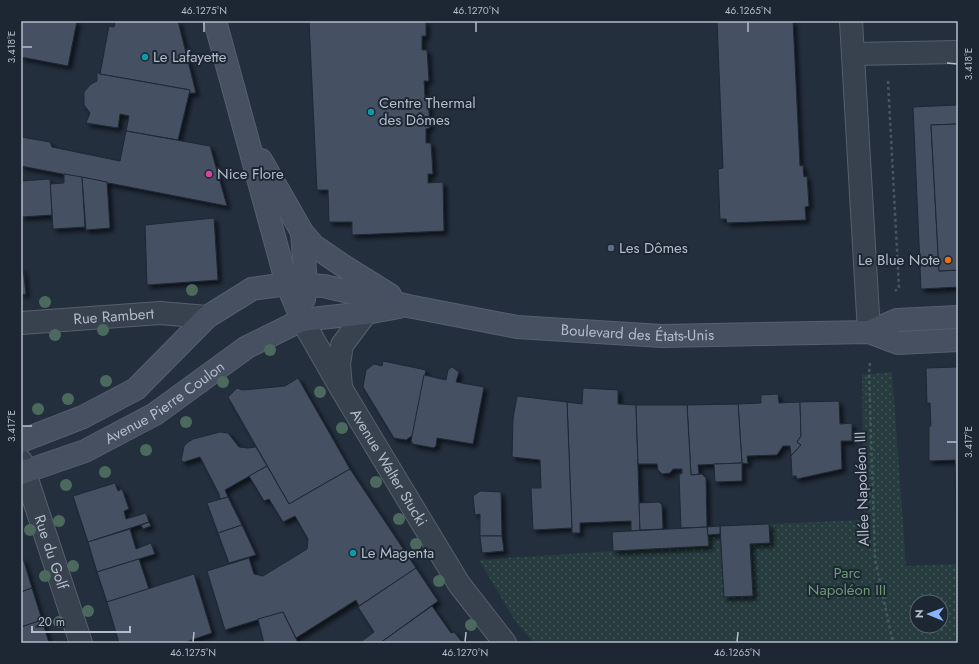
<svg xmlns="http://www.w3.org/2000/svg" width="979" height="664" viewBox="0 0 979 664" font-family="Jost,sans-serif">
	<defs>
		<pattern id="park-dots" width="8" height="8" patternUnits="userSpaceOnUse"><rect width="8" height="8" fill="#263c3f"/><path d="M2 2h.1M6 6h.1" fill="none" stroke="#435659" stroke-width="1.8" stroke-linecap="round"/></pattern>
		<filter id="shadow"><feDropShadow dx="3.5" dy="3.5" stdDeviation="2" flood-color="#0009"/></filter>
	</defs>
	<rect width="100%" height="100%" fill="#242f3e"/>
	<!-- park -->
	<path fill="url(#park-dots)" fill-rule="evenodd" d="M892,372L906,566L958,564V643H534L514,619L479,560L613,551L709,546L707,535L720,534L724,597L753,596L750,544L770,543L769,524L864,520L862,375ZM917,602H941V626H917Z"/>
	<!-- building -->
	<g fill="#455162" stroke="#1f2835" filter="url(#shadow)">
		<polygon points="21,21 77,21 68,66 21,57"/>
		<polygon points="115,21 178,21 196,93 188,93 190,90 100,74 109,26 114,27"/>
		<polygon points="309,21 426,21 426,36 422,36 422,50 427,50 429,81 424,81 425,96 428,96 430,128 426,129 426,143 431,143 433,174 428,174 428,183 443,182 444,231 352,235 352,222 329,222 328,190 317,190"/>
		<polygon points="717,21 793,21 800,166 803,165 804,177 807,176 809,206 805,207 806,220 727,223 726,219 720,219 718,169 723,168"/>
		<polygon points="97,72 100,74 190,90 178,140 126,131 129,116 120,114 118,128 86,123 90,113 84,105 84,92 91,84 97,81"/>
		<polygon points="958,105 958,124 931,125 939,271 958,270 958,287 921,289 913,107"/>
		<polygon points="958,124 958,270 939,271 931,125"/>
		<polygon points="126,131 210,146 227,206 21,166 21,137 50,142 52,147 120,161"/>
		<polygon points="64,174 82,177 85,227 53,229 50,184 64,183"/>
		<polygon points="82,177 107,182 110,228 86,230"/>
		<polygon points="50,179 52,215 21,217 21,181"/>
		<polygon points="214,218 218,280 147,285 145,225"/>
		<polygon points="21,268 23,268 26,294 21,295"/>
		<polygon points="383,361 426,370 413,435 406,440 394,438 363,387 366,370 374,364 382,366"/>
		<polygon points="452,367 459,372 456,382 484,387 473,444 437,438 436,446 434,448 413,444 411,441 424,375 446,380 448,370"/>
		<polygon points="958,367 958,514 956,514 955,460 929,461 929,426 931,426 930,403 927,403 926,368"/>
		<polygon points="298,378 350,469 289,504 228,397 237,388 243,390 285,386"/>
		<polygon points="583,388 618,390 618,404 636,405 640,530 631,531 631,521 580,523 580,533 572,533 567,402 582,404"/>
		<polygon points="778,394 779,403 800,402 801,436 797,442 801,445 791,456 790,446 783,446 777,455 747,456 748,464 742,463 738,404 761,403 761,395"/>
		<polygon points="517,396 567,402 572,528 533,530 531,488 541,488 540,460 512,457 513,419"/>
		<polygon points="839,401 840,424 852,423 852,441 841,441 842,469 797,479 796,476 792,476 791,456 801,445 797,442 801,436 800,402"/>
		<polygon points="738,404 742,463 698,465 699,474 691,475 687,405"/>
		<polygon points="636,405 687,405 691,475 702,474 706,478 707,527 681,528 679,475 682,473 682,469 673,469 670,473 662,474 658,470 657,464 638,464"/>
		<polygon points="220,432 228,433 239,447 248,448 256,447 267,466 225,490 228,497 220,499 219,494 200,457 184,462 181,461 184,446 188,442 193,439"/>
		<polygon points="742,463 742,481 715,482 714,464"/>
		<polygon points="267,466 289,504 350,469 416,568 359,606 356,600 296,638 283,612 225,630 207,571 249,558 254,574 263,576 307,549 308,539 295,516 283,522 269,499 264,501 249,476"/>
		<polygon points="115,483 118,491 122,489 129,509 124,511 126,519 146,513 149,522 88,542 73,496"/>
		<polygon points="480,491 501,492 502,536 480,536 480,514 475,515 473,496"/>
		<polygon points="228,497 242,525 218,533 207,503"/>
		<polygon points="659,502 662,505 663,529 640,530 639,503"/>
		<polygon points="149,522 151,526 143,529 141,525"/>
		<polygon points="769,524 770,543 750,544 753,596 724,597 720,526"/>
		<polygon points="242,525 256,555 229,563 218,533"/>
		<polygon points="720,526 720,534 707,535 707,527"/>
		<polygon points="707,527 709,546 613,551 612,532"/>
		<polygon points="130,529 136,549 151,543 155,554 97,572 88,542"/>
		<polygon points="480,536 502,536 504,551 482,553"/>
		<polygon points="23,558 32,588 21,592 21,559"/>
		<polygon points="139,559 149,589 107,602 97,572"/>
		<polygon points="416,568 438,601 380,643 363,643 362,641 374,632 358,607"/>
		<polygon points="194,574 212,633 183,643 119,643 107,602"/>
		<polygon points="32,588 42,620 21,627 21,592"/>
		<polygon points="432,606 451,633 454,632 463,643 380,643"/>
		<polygon points="283,612 298,643 264,643 258,619"/>
		<polygon points="42,620 49,643 21,643 21,627"/>
	</g>
	<g fill="none" stroke-linecap="round" stroke-linejoin="round">
		<defs>
			<g id="street">
				<polyline points="851,21 869,332"/>
				<polyline points="853,54 958,52"/>
				<path id="s1" d="M302,320L342,390L459,584L505,643"/>
				<path id="s2" d="M21,323L160,313L207,317"/>
				<polyline points="341,387 339,364 342,345 366,313"/>
				<path id="s3" d="M21,461L81,643"/>
			</g>
			<g id="secondary">
				<polyline points="215,21 287,284 302,320"/>
				<polyline points="261,160 302,232 314,246 345,267 390,295"/>
				<polyline points="302,232 306,284 304,299"/>
				<polyline points="869,332 897,320 958,317"/>
				<path id="s4" d="M21,441L83,417L136,389L207,317L252,289L287,284L324,286L408,306L517,327L662,336L869,332L898,343L958,340"/>
				<path id="s5" d="M21,473L85,451L155,414L247,347L302,320L366,313L399,307"/>
			</g>
		</defs>
		<!-- street casing -->
		<use href="#street" stroke="#565f6c" stroke-width="24"/>
		<!-- secondary casing -->
		<use href="#secondary" stroke="#565f6c" stroke-width="24"/>
		<!-- path -->
		<g stroke="#44595c" stroke-width="2.5" stroke-dasharray="3 3" stroke-linecap="butt">
			<polyline points="888,81 899,288 895,291"/>
			<polyline points="870,363 869,374 875,559 893,643"/>
		</g>
		<!-- street -->
		<use href="#street" stroke="#38414e" stroke-width="22"/>
		<!-- secondary -->
		<use href="#secondary" stroke="#465061" stroke-width="22"/>
	</g>
	<!-- trees -->
	<g fill="#4b6a5d">
		<circle cx="192" cy="290" r="6"/>
		<circle cx="45" cy="302" r="6"/>
		<circle cx="103" cy="330" r="6"/>
		<circle cx="55" cy="335" r="6"/>
		<circle cx="270" cy="350" r="6"/>
		<circle cx="106" cy="381" r="6"/>
		<circle cx="223" cy="382" r="6"/>
		<circle cx="320" cy="392" r="6"/>
		<circle cx="68" cy="399" r="6"/>
		<circle cx="38" cy="409" r="6"/>
		<circle cx="186" cy="422" r="6"/>
		<circle cx="342" cy="428" r="6"/>
		<circle cx="146" cy="450" r="6"/>
		<circle cx="105" cy="472" r="6"/>
		<circle cx="376" cy="482" r="6"/>
		<circle cx="66" cy="485" r="6"/>
		<circle cx="399" cy="519" r="6"/>
		<circle cx="59" cy="521" r="6"/>
		<circle cx="30" cy="530" r="6"/>
		<circle cx="416" cy="544" r="6"/>
		<circle cx="73" cy="566" r="6"/>
		<circle cx="45" cy="576" r="6"/>
		<circle cx="439" cy="581" r="6"/>
		<circle cx="88" cy="611" r="6"/>
		<circle cx="59" cy="622" r="6"/>
		<circle cx="471" cy="625" r="6"/>
	</g>
	<!-- ticks -->
	<path fill="none" stroke="#b4bcc9" stroke-width="1.5" d="M204,32V22M476,32V22M748,32V22M22,47H32M947,63L957,64M22,426H32M947,442H957M193,642L194,632M465,642L466,632M737,642L738,632"/>
	<!-- markers -->
	<g fill="#0f9aa8" stroke="#1d2633" stroke-width="1.5">
		<circle cx="145" cy="57" r="4"/>
		<circle cx="371" cy="112" r="4"/>
		<circle cx="353" cy="553" r="4"/>
	</g>
	<circle fill="#d1479c" stroke="#1d2633" stroke-width="1.5" cx="209" cy="174" r="4"/>
	<circle fill="#5c6f8a" stroke="#1d2633" stroke-width="1.5" cx="611" cy="248" r="4"/>
	<circle fill="#e8710a" stroke="#1d2633" stroke-width="1.5" cx="948" cy="260" r="4"/>
	<g text-anchor="middle" dominant-baseline="central" stroke-width="4" stroke-linejoin="round" paint-order="stroke">
		<!-- poi labels -->
		<g font-size="15" fill="#b4bcc9" stroke="#1d2633" text-anchor="start">
			<text x="153" y="57">Le Lafayette</text>
			<text x="379" y="103">Centre Thermal<tspan x="379" dy="17">des Dômes</tspan></text>
			<text x="217" y="174">Nice Flore</text>
			<text x="619" y="248">Les Dômes</text>
			<text x="940" y="260" text-anchor="end">Le Blue Note</text>
			<text x="361" y="553">Le Magenta</text>
		</g>
		<!-- street labels -->
		<g font-size="15" fill="#b4bcc9" stroke="#1d2633">
			<text stroke="none"><textPath href="#s2" startOffset="93">Rue Rambert</textPath></text>
			<text stroke="none"><textPath href="#s4" startOffset="671">Boulevard des États-Unis</textPath></text>
			<text stroke="none"><textPath href="#s5" startOffset="161">Avenue Pierre Coulon</textPath></text>
			<text stroke="none"><textPath href="#s1" startOffset="171">Avenue Walter Stucki</textPath></text>
			<text transform="translate(862 489) rotate(-92)">Allée Napoléon III</text>
			<text stroke="none"><textPath href="#s3" startOffset="96">Rue du Golf</textPath></text>
		</g>
		<!-- park labels -->
		<g font-size="15" fill="#6b9a76" stroke="#1d2633">
			<text x="847" y="573">Parc<tspan x="847" dy="17">Napoléon III</tspan></text>
		</g>
	</g>
	<!-- border -->
	<rect width="979" height="664" fill="none" stroke="#1d2633" stroke-width="44"/>
	<!-- north arrow -->
	<g transform="translate(929 614) rotate(271)"><circle r="19" fill="#1d2633" stroke="#59626f"/>
	<path d="M0-3L7 15L0 10L-7 15Z" fill="#8ab4f8"/>
	<text y="-6" font-size="11" font-weight="bold" text-anchor="middle" fill="#b4bcc9">N</text>
	</g>
	<!-- scale -->
	<path d="M32 626v6h98v-6" fill="none" stroke="#b4bcc9" stroke-width="2"/>
	<text x="38" y="626" font-size="12" fill="#b4bcc9" stroke="#1d2633" stroke-width="3" paint-order="stroke">20 m</text>
	<rect x="22" y="22" width="935" height="620" fill="none" stroke="#b4bcc9" stroke-width="1.5"/>
	<g font-size="10" text-anchor="middle" fill="#b4bcc9">
		<text x="204" y="14">46.1275°N</text>
		<text x="476" y="14">46.1270°N</text>
		<text x="748" y="14">46.1265°N</text>
		<text transform="translate(11 47) rotate(-90)" y="4">3.418°E</text>
		<text transform="translate(968 64) rotate(-90)" y="4">3.418°E</text>
		<text transform="translate(11 426) rotate(-90)" y="4">3.417°E</text>
		<text transform="translate(968 442) rotate(-90)" y="4">3.417°E</text>
		<text x="193" y="656">46.1275°N</text>
		<text x="465" y="656">46.1270°N</text>
		<text x="737" y="656">46.1265°N</text>
	</g>
</svg>
